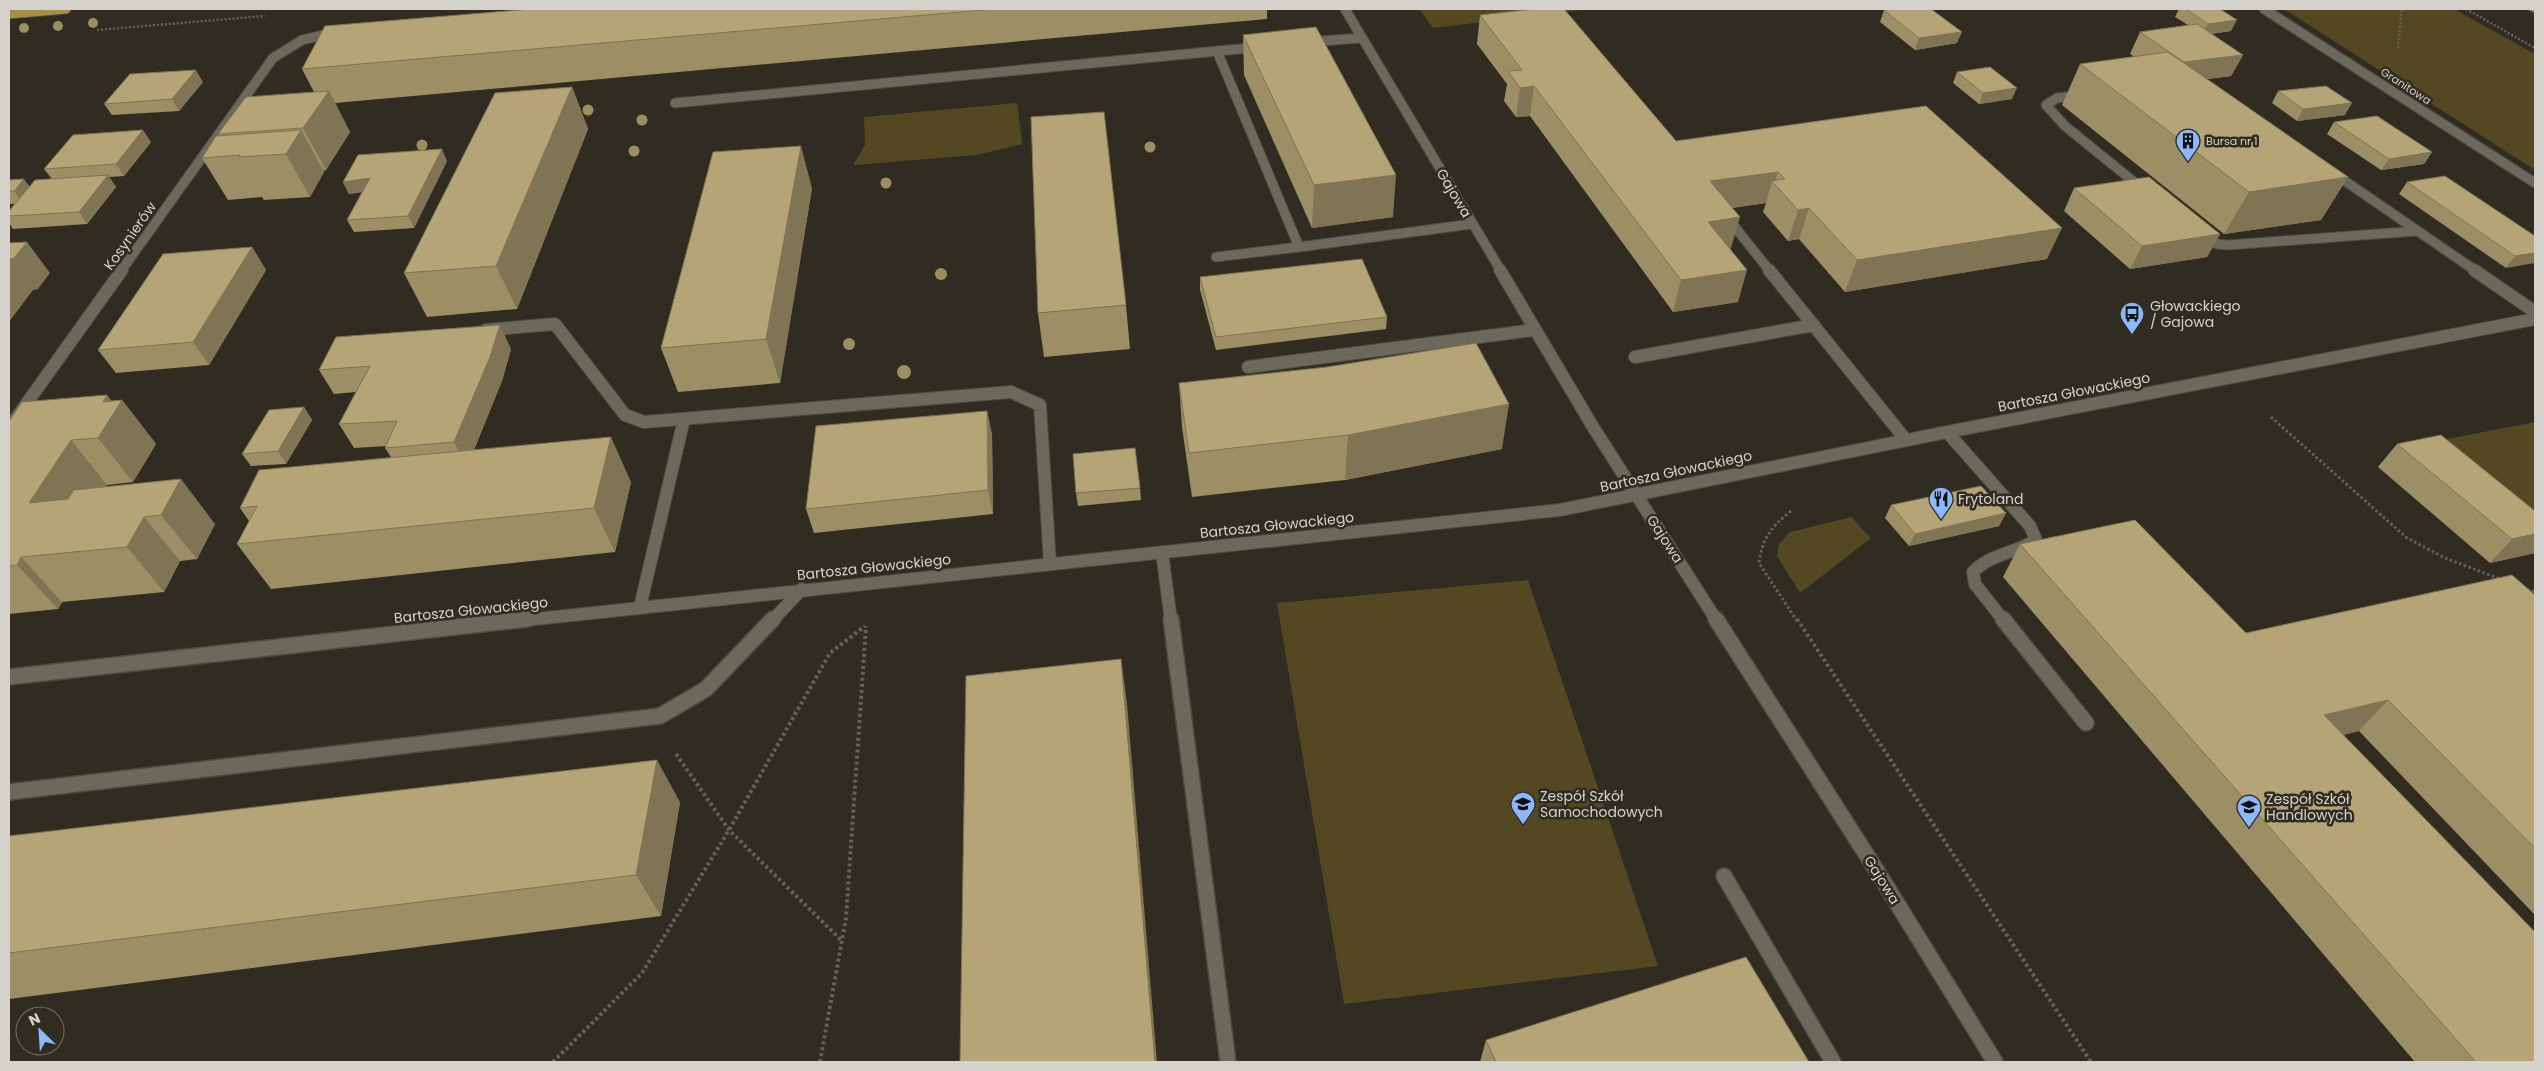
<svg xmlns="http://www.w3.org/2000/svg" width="2544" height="1071" viewBox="0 0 2544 1071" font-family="Poppins,sans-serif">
	<rect width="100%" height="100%" fill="#302c22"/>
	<!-- green -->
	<g fill="#544822">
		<polygon points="1419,9 1589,9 1433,28"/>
		<polygon points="2284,9 2454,9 2535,54 2535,170"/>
		<polygon points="1017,103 1022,144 977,155 853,165 865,145 864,117"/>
		<polygon points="2535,422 2535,523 2437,441"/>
		<polygon points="1851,517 1871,538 1800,593 1777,556 1779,544 1790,532"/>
		<polygon points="1528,580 1658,966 1344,1004 1277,603"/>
	</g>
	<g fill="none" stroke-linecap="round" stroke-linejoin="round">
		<defs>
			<g id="minor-far2">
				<polyline points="1345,9 1501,271"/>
				<polyline points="2264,9 2535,183"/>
				<polyline points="1307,42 1362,38"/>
				<polyline points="1217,51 1299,247 1472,224"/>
				<polyline points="2081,95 2057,98 2046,105 2065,126 2144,190"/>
				<polyline points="675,103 1260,47"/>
				<polyline points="2332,172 2476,271"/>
				<polyline points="1726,216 1770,271"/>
				<polyline points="2201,235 2217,244 2228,245 2417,231"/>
				<polyline points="1216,257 1299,247"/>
				<polyline points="121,271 273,58 302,40 336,32"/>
			</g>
			<g id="minor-far1">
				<polyline points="1500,270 1593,427 1717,621"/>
				<polyline points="1769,270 1906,440"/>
				<polyline points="2474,270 2535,312"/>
				<polyline points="486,330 555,324 625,415 644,422 1011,392 1040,405 1050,564"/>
				<polyline points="1635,357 1814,325"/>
				<polyline points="1248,367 1534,330"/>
				<polyline points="9,428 122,270"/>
				<path d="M1947,432L2030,526L2036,540C2016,553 1990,554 1973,572L1975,584L2004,621"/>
				<polyline points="1162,552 1171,621"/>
				<polyline points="640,607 684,419"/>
				<polyline points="517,621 1560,510 1947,432 2535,319"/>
				<polyline points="772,621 802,589"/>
			</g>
			<g id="minor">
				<polyline points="1171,619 1228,1062"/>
				<polyline points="1716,619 1882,879 1995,1062"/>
				<polyline points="2003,619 2086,723"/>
				<polyline points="9,677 528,619"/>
				<polyline points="9,792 660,716 706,689 773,619"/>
				<polyline points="1724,876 1833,1062"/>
			</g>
			<polyline id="major" points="9,14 66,9"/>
		</defs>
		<!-- minor-far2 casing -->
		<use href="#minor-far2" stroke="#4d4a41" stroke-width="11"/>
		<!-- minor-far1 casing -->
		<use href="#minor-far1" stroke="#4d4a41" stroke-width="14"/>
		<!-- minor casing -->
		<use href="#minor" stroke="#4d4a41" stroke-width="18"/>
		<!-- major casing -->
		<use href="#major" stroke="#4d4a41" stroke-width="11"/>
		<!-- path-far2 -->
		<g stroke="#656158" stroke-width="2.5" stroke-dasharray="2 2" stroke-linecap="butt">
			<polyline points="2466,9 2535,48"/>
			<polyline points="97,30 265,16"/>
			<polyline points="2398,48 2402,9"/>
		</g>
		<!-- path-far1 -->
		<g stroke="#656158" stroke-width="3" stroke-dasharray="2.5 2.5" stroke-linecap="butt">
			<polyline points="2271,417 2407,538 2445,558 2500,579"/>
			<path d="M1791,511C1772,526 1762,538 1759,563L1797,621"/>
			<polyline points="2527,589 2535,592"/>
		</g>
		<!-- path -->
		<g stroke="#656158" stroke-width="4" stroke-dasharray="3 3" stroke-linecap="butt">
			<polyline points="1797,619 2091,1062"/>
			<polyline points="676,754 729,830 842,941"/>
			<polyline points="553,1062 642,973 729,830 830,653 865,626"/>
			<polyline points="820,1062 846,918 866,626"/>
		</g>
		<!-- minor-far2 -->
		<use href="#minor-far2" stroke="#6b685c" stroke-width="9"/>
		<!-- minor-far1 -->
		<use href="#minor-far1" stroke="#6b685c" stroke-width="12"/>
		<!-- minor -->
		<use href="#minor" stroke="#6b685c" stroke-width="15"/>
		<!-- major -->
		<use href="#major" stroke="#a69042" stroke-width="9"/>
	</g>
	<!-- trees -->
	<g fill="#9d8e61">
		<circle cx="93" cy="23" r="5"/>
		<circle cx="58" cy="26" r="5"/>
		<circle cx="24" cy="28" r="5"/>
		<circle cx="588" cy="110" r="5.5"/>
		<circle cx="642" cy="120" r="5.5"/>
		<circle cx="422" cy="145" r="5.5"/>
		<circle cx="1150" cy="147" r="5.5"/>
		<circle cx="634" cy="151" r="5.5"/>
		<circle cx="886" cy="183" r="5.5"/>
		<circle cx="941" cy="274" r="6"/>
		<circle cx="849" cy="344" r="6"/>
		<circle cx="904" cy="372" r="7"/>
	</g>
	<!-- wall -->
	<g fill="#9c8e65">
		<polygon points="532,9 1267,9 1267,19 335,103 350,132 326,170 323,171 324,172 310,197 264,200 262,197 228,200 202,158 219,136 218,134 314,92 302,69"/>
		<polygon points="2179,9 2220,9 2231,31 2211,34 2243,55 2231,76 2207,79 2348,177 2321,220 2224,234 2062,105 2080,64 2135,57 2130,54 2140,32 2188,25 2175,17"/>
		<polygon points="2526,9 2535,9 2535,13"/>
		<polygon points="1884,10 1957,43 1915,50 1880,22"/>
		<polygon points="1480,15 1676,141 1926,106 2047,259 1845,292 1799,239 1788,241 1763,212 1766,203 1732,208 1731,248 1730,249 1738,302 1673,312 1530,116 1516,117 1504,101 1507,84 1477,44"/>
		<polygon points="1243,35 1393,217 1312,228 1244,75"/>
		<polygon points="1957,72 2012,99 1979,104 1953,83"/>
		<polygon points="203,82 179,111 112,115 104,104"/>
		<polygon points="572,87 588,129 517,309 427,317 404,273"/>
		<polygon points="2278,91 2345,115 2297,121 2272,103"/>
		<polygon points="2334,122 2432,152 2424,164 2381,170 2327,134"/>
		<polygon points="151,142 124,176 109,177 116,187 87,224 13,229 9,223 9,211 15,204 9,204 9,180 30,187 52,179 44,169"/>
		<polygon points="447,161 414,228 354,232 347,220 362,192 349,194 343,182"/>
		<polygon points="2407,182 2535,236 2506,268 2399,194"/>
		<polygon points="812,188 780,383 678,392 661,348"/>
		<polygon points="2074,188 2220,234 2207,257 2130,269 2064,211"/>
		<polygon points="252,247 266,270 209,365 116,373 98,350"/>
		<polygon points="1200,277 1387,317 1386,329 1216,350 1200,290"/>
		<polygon points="1126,305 1130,349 1044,357 1038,313"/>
		<polygon points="511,349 502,381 474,450 631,482 615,552 271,589 237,544 249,521 240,508 391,457 385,448 386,446 354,448 339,424 356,392 334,394 319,370"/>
		<polygon points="1179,383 1502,449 1345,480 1192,497 1182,427"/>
		<polygon points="107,395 111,401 122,400 156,444 133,482 107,485 106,486 215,524 197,559 180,561 164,592 62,602 58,609 9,614 9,421"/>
		<polygon points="304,407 312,420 286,464 251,466 242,454"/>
		<polygon points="987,411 992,435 993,514 814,533 806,509"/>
		<polygon points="2397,444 2535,553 2490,563 2378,467"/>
		<polygon points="1140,488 1141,500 1078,506 1076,493"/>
		<polygon points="1891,505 2006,513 1999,526 1909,546 1885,518"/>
		<polygon points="2020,544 2246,633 2535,595 2535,915 2359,731 2343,735 2535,1062 2415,1062 2003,577"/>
		<polygon points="680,802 661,916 9,999 9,836"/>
		<polygon points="1486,1040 1809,1062 1480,1062"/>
	</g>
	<!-- shaded-wall -->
	<g fill="#7f7453">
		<polygon points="2237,20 2231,31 2203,35 2208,24"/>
		<polygon points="1962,32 1957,43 1915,50 1919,38"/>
		<polygon points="2243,55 2231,76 2173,84 2184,62"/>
		<polygon points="196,70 203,82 179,111 172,99"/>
		<polygon points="1534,86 1530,116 1516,117 1520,88"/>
		<polygon points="572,87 588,129 517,309 496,266"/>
		<polygon points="2017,88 2012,99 1979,104 1983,93"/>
		<polygon points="329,91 350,132 326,170 303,128"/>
		<polygon points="2352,103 2345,115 2297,121 2303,109"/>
		<polygon points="143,130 151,142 124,176 116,164"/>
		<polygon points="301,130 324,172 310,197 286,154"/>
		<polygon points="801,146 812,188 780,383 766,339"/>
		<polygon points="442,149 447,161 414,228 408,216"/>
		<polygon points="2432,152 2424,164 2381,170 2389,159"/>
		<polygon points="1778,172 1774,184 1772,181 1766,203 1702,212 1710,181"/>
		<polygon points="108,175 116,187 87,224 79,212"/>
		<polygon points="1396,175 1393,217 1312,228 1314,185"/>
		<polygon points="2348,177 2321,220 2224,234 2249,192"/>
		<polygon points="370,178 376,190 349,194 343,182"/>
		<polygon points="24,179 33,191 22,203 14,191"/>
		<polygon points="1809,208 1799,239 1788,241 1798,210"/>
		<polygon points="1740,217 1731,248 1700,253 1708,222"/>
		<polygon points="2062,228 2047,259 1845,292 1857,260"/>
		<polygon points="2220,234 2207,257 2130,269 2142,246"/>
		<polygon points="27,242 50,273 38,289 33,290 9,322 9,258"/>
		<polygon points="252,247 266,270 209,365 193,342"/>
		<polygon points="2535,253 2535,263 2506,268 2515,256"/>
		<polygon points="1747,270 1738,302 1673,312 1681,280"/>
		<polygon points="500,325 511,349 502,381 467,466 454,442"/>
		<polygon points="107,395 117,408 122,400 156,444 133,482 98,438 103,402"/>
		<polygon points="1509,404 1502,449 1345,480 1348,435"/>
		<polygon points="304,407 312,420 286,464 278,451"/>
		<polygon points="987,411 992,435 993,514 988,490"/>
		<polygon points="611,437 631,482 615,552 594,508"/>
		<polygon points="71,440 107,485 69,547 29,503"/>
		<polygon points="181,479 215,524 197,559 161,515"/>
		<polygon points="2006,513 1999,526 1909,546 1915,534"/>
		<polygon points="144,517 180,561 164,592 127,547"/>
		<polygon points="2535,534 2535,553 2490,563 2512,539"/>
		<polygon points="21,557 62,602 58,609 17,565"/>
		<polygon points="1121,659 1127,703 1157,1062 1155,1062"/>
		<polygon points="2388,700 2359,731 2296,746 2324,715"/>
		<polygon points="657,760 680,802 661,916 636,875"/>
	</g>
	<!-- building -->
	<g fill="#b5a576" stroke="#7f7453">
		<polygon points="532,9 995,9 302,69 325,26"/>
		<polygon points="1535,9 1564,9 1676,141 1926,106 2062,228 1857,260 1809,208 1798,210 1772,181 1785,179 1778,172 1710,181 1740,217 1708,222 1747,270 1681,280 1534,86 1520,88 1508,71 1522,70 1480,15"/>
		<polygon points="1895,9 1931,9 1962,32 1919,38 1884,10"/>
		<polygon points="2186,9 2220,9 2237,20 2208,24"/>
		<polygon points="2197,24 2243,55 2184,62 2140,32"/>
		<polygon points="1316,27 1396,175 1314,185 1243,35"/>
		<polygon points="2168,52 2348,177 2249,192 2080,64"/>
		<polygon points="1990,67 2017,88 1983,93 1957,72"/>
		<polygon points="196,70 172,99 104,104 130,74"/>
		<polygon points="2326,86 2352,103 2303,109 2278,91"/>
		<polygon points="572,87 496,266 404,273 495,93"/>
		<polygon points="329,91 303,128 218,134 246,97"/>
		<polygon points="1104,112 1126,305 1038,313 1031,117"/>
		<polygon points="2377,116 2432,152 2389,159 2334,122"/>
		<polygon points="143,130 116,164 44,169 73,135"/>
		<polygon points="301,130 286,154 239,157 240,155 202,158 216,136"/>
		<polygon points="801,146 766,339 661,348 713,152"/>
		<polygon points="442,149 408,216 347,220 370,178 343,182 358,155"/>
		<polygon points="108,175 79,212 9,216 9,211 35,180"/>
		<polygon points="2445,176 2535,236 2535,253 2515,256 2407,182"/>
		<polygon points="2149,177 2220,234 2142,246 2074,188"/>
		<polygon points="24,179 14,191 9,191 9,180"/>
		<polygon points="27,242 14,258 9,259 9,243"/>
		<polygon points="252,247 193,342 98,350 163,254"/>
		<polygon points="1362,259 1387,317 1216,337 1200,277"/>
		<polygon points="500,325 490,357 454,442 385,448 397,421 339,424 370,366 319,370 336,337"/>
		<polygon points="1476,343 1509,404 1348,435 1189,453 1179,383 1327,367"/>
		<polygon points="107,395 103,402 122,400 98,438 71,440 29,503 68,499 74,490 181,479 161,515 144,517 127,547 21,557 17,565 9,566 9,421 22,402"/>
		<polygon points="304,407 278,451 242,454 269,410"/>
		<polygon points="987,411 988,490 806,509 816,426"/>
		<polygon points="2441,435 2535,511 2535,534 2512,539 2397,444"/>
		<polygon points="611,437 594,508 237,544 257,506 240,508 259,470"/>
		<polygon points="1135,448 1140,488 1076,493 1073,454"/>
		<polygon points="1981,486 2006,513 1915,534 1891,505"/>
		<polygon points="2135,520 2246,633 2512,575 2535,595 2535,848 2388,700 2324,715 2535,932 2535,1062 2476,1062 2020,544"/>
		<polygon points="1121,659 1155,1062 960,1062 966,676"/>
		<polygon points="657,760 636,875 9,953 9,836"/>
		<polygon points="1746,957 1809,1062 1496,1062 1486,1040"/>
	</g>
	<!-- icons -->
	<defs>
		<symbol id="building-pin" viewBox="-11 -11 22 30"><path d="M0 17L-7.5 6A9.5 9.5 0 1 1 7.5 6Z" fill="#8cb9fc" stroke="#302c22"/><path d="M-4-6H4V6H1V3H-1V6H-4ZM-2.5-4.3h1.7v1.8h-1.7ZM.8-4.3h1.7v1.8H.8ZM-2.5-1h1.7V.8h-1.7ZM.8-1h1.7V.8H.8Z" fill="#111"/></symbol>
		<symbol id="bus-pin" viewBox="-11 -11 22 30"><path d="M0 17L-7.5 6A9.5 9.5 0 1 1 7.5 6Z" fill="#8cb9fc" stroke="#302c22"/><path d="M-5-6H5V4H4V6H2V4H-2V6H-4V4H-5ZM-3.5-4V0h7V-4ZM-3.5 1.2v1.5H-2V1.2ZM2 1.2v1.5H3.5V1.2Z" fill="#111"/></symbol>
		<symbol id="restaurant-pin" viewBox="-11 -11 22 30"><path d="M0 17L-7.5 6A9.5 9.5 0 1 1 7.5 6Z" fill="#8cb9fc" stroke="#302c22"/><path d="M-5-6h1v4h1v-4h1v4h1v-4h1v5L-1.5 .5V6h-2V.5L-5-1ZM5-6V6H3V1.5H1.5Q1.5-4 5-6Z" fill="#111"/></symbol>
		<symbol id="school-pin" viewBox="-11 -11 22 30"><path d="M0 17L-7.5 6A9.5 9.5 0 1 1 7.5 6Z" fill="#8cb9fc" stroke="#302c22"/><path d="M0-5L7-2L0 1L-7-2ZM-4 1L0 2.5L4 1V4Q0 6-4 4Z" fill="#111"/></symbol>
	</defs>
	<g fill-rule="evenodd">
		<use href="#building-pin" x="2174" y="127" width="28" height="38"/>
		<use href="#bus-pin" x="2118" y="300" width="28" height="38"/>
		<use href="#restaurant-pin" x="1927" y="485" width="28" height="38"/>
		<use href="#school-pin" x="1509" y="790" width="28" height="38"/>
		<use href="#school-pin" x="2235" y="793" width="28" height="38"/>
	</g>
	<g text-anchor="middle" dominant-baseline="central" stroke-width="5" stroke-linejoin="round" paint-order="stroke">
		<!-- far-street labels -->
		<g font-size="11" fill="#d4d2cb" stroke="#302c22">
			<text transform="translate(2406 86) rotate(33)">Granitowa</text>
		</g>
		<!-- far-poi labels -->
		<g font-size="11" fill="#d4d2cb" stroke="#302c22" text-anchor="start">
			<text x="2206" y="141">Bursa nr 1</text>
		</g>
		<!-- street labels -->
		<g font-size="14" fill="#d4d2cb" stroke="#302c22">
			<text transform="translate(1454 193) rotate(59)">Gajowa</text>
			<text transform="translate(130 236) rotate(-55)">Kosynierów</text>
			<text transform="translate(2074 392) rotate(-11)">Bartosza Głowackiego</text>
			<text transform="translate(1676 471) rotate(-12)">Bartosza Głowackiego</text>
			<text transform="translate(1277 525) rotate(-6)">Bartosza Głowackiego</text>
			<text transform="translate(1665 539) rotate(57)">Gajowa</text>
			<text transform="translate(874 567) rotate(-6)">Bartosza Głowackiego</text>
			<text transform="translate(471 610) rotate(-6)">Bartosza Głowackiego</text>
			<text transform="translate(1882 880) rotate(58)">Gajowa</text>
		</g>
		<!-- poi labels -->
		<g font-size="14" fill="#d4d2cb" stroke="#302c22" text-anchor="start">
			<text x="2150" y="306">Głowackiego<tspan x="2150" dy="16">/ Gajowa</tspan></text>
			<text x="1958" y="499">Frytoland</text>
			<text x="1540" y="796">Zespół Szkół<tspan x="1540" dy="16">Samochodowych</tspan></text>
			<text x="2266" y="799">Zespół Szkół<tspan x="2266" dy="16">Handlowych</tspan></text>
		</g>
	</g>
	<!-- border -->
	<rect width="2544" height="1071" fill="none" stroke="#d4d2cb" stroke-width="20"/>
	<!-- north arrow -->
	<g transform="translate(40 1031) rotate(335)"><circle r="24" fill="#302c22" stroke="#726e66"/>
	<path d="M0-4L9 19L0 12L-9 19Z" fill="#8cb9fc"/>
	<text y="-8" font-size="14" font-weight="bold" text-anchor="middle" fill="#d4d2cb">N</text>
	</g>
</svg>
